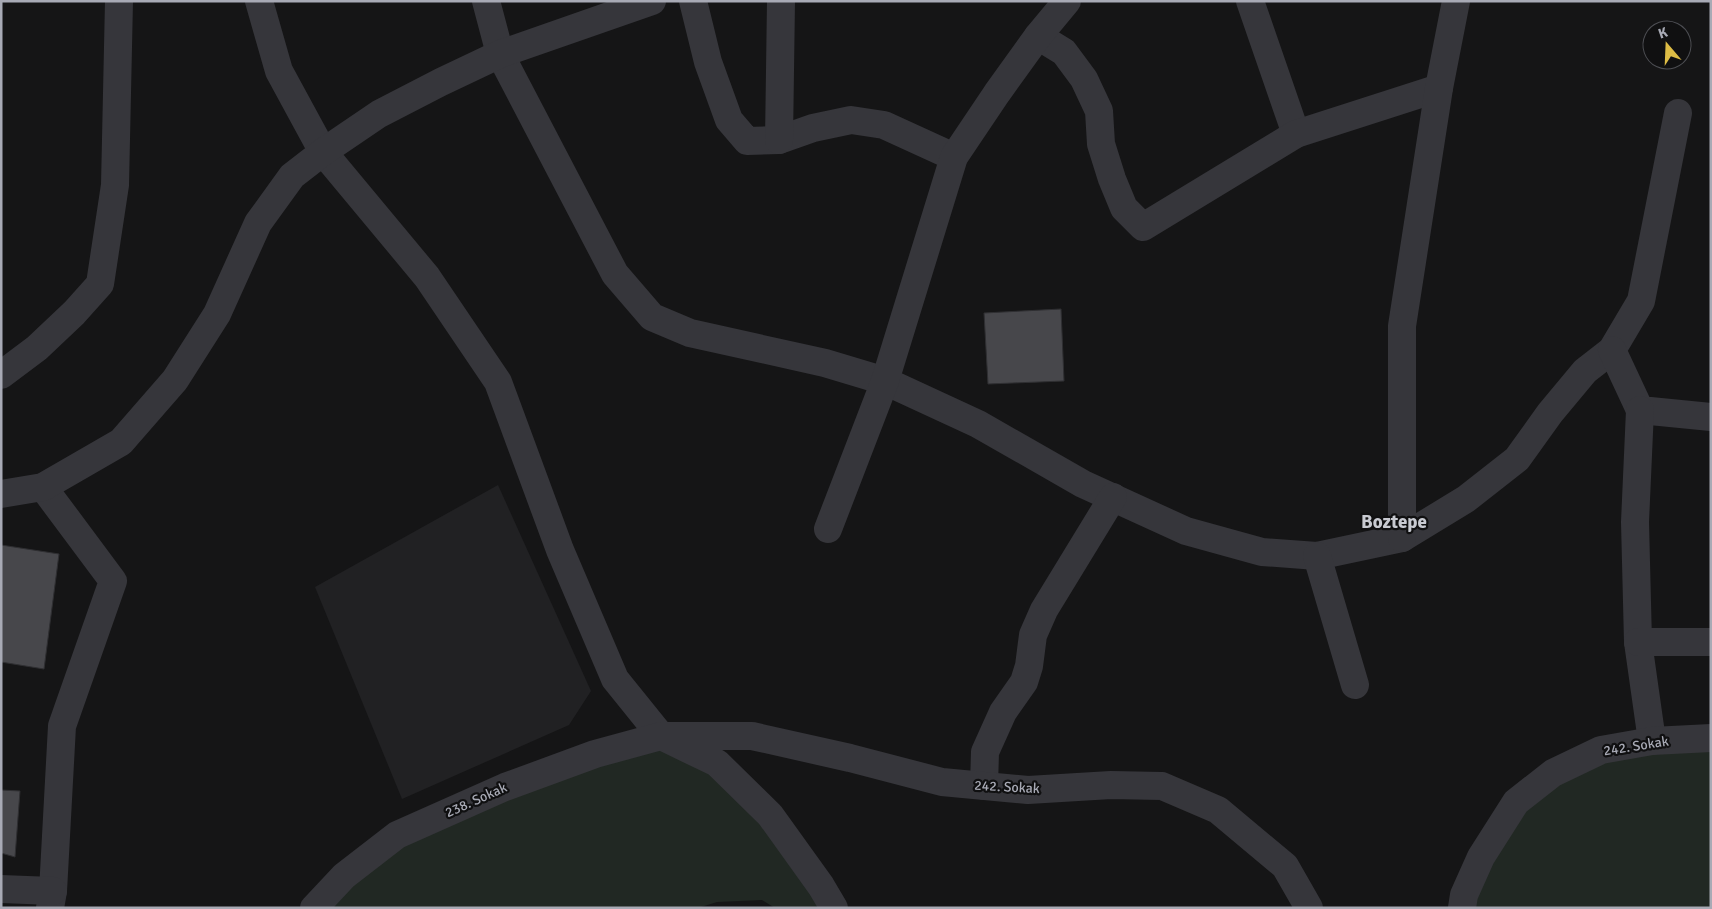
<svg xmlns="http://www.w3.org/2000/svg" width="1712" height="909" viewBox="0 0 1712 909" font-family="Signika,sans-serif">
	<rect width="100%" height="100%" fill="#151516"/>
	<!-- built -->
	<polygon fill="#212123" points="498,485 591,691 569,725 402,799 315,587"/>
	<!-- green -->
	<g fill="#212823">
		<polygon points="661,736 717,763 834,908 775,908 762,900 717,902 698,908 314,908 397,835"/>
		<polygon points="1711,738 1711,908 1462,908 1464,895 1553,773"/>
	</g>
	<!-- building -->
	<g fill="#47474b" stroke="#2f2f32">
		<polygon points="1061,309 1064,381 988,384 984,313"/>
		<polygon points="1,545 59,554 44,669 1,662"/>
		<polygon points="1,790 20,791 15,857 1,853"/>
	</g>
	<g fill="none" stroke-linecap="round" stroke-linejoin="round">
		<!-- minor -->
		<g stroke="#36363b" stroke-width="28">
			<polyline points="259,1 279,71 323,152 427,277 498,382 560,550 615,679 661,736 717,763 770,815 821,886 834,908"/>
			<polyline points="486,1 500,54 615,274 652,317 690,333 825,363 885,381 978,424 1083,484 1186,531 1262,552 1317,556 1402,538 1466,499 1517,459 1550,413 1585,371 1612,350 1641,301 1678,113"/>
			<polyline points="693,1 708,62 729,120 747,141 779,140 813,128 851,120 884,125 954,157"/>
			<polyline points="1250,1 1296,134"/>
			<polyline points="1038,36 1064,52 1084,79 1099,111 1101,144 1112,179 1124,208 1143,227 1296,134 1439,88"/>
			<polyline points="779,140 781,1"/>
			<polyline points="1612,350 1640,410 1711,417"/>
			<polyline points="1,375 37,348 74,313 100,284 115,185 119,1"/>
			<polyline points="1640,410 1635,522 1638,642 1652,741"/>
			<polyline points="43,487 113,581 62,726 53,891 50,908"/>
			<polyline points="1,494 43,487 121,442 175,380 217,314 258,223 292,176 323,152 379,114 441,82 500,54 652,1"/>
			<polyline points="828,529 885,381 954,157 997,93 1038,36 1067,1"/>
			<polyline points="1402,538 1402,326 1439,88 1456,1"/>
			<polyline points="1317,556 1355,685"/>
			<polyline points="1638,642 1711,642"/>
			<polyline points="984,786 985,752 1003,712 1024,682 1029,666 1033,635 1044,610 1113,497"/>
			<polyline points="1,889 53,891"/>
			<polyline points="314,908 344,876 397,835 505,787 595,754 661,736 752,736 850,758 942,782 1028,790 1111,785 1162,786 1218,810 1285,866 1309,908"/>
			<polyline points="1462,908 1464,895 1481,857 1516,802 1553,773 1601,750 1652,741 1711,738"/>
		</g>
	</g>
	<g text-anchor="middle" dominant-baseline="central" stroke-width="4.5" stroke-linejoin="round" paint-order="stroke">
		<!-- street labels -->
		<g font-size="14" fill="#a8aab5" stroke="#101011">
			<text transform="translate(1636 746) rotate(-9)">242. Sokak</text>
			<text transform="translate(1007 787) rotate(3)">242. Sokak</text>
			<text transform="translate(476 800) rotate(-24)">238. Sokak</text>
		</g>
		<!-- district labels -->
		<g font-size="19" font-weight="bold" fill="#c8cad1" stroke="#101011">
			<text x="1394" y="522">Boztepe</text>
		</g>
	</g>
	<!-- border -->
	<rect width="1712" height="909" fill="none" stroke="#a8aab5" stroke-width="5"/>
	<!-- north arrow -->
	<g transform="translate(1667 45) rotate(341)"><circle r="24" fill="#101011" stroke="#4d4e53"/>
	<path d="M0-4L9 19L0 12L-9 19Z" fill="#ddbc45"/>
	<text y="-8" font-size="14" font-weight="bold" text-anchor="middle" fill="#a8aab5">K</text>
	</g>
</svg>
